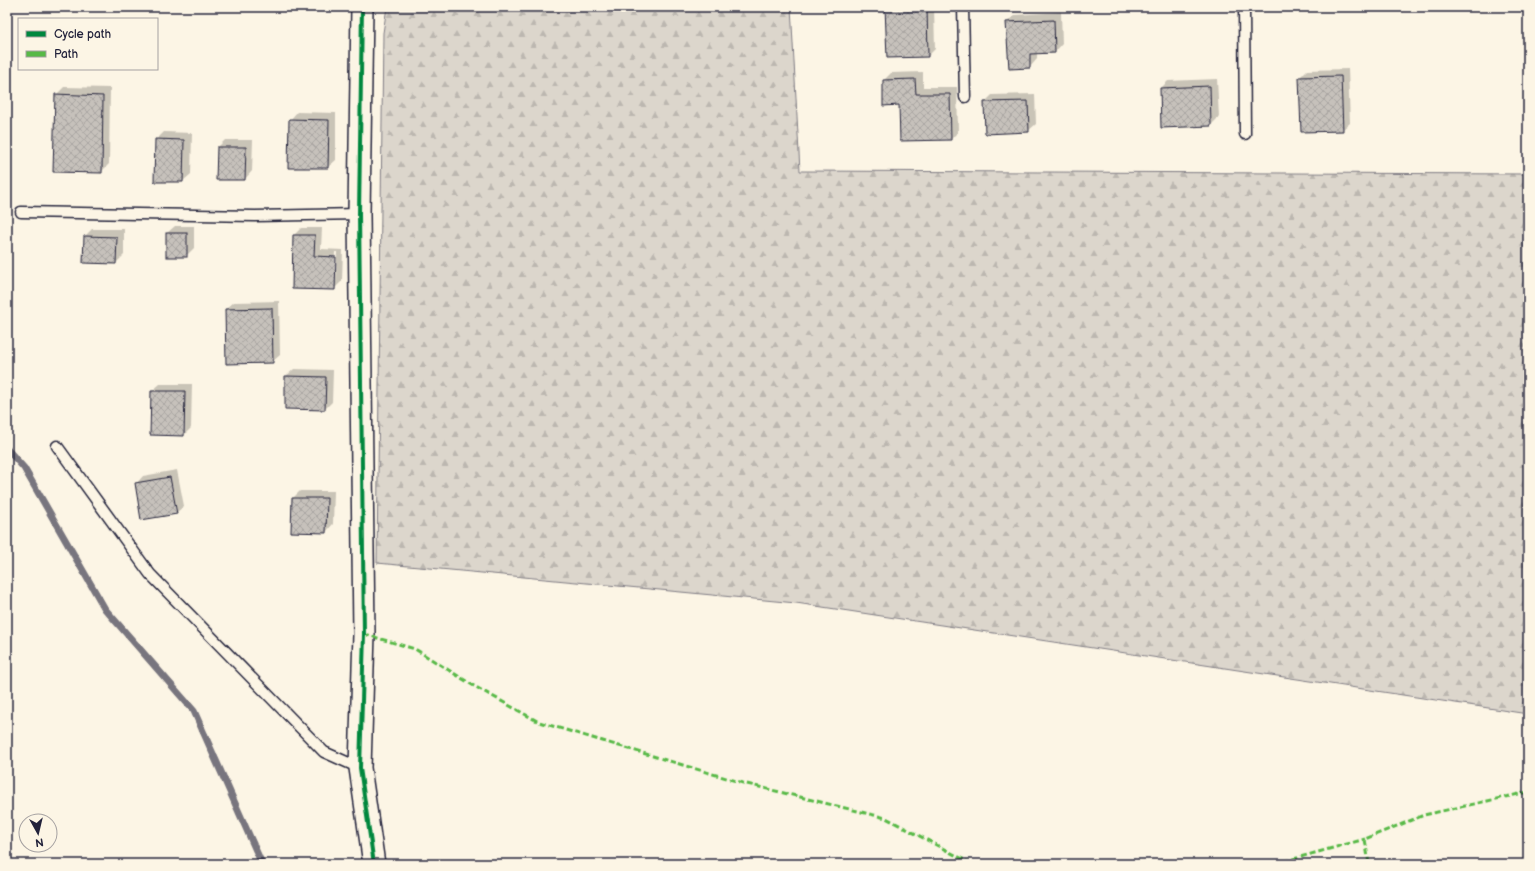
<svg xmlns="http://www.w3.org/2000/svg" width="1535" height="871" viewBox="0 0 1535 871" font-family="'Balsamiq Sans',sans-serif">
	<defs>
		<pattern id="forest-firs" width="22" height="20" patternUnits="userSpaceOnUse"><rect width="22" height="20" fill="#dcd6cc"/><path d="M5 1l3.5 6h-7zM16 11l3.5 6h-7z" fill="#bcb7b0"/></pattern>
		<pattern id="building-cross-hatch" width="8" height="8" patternUnits="userSpaceOnUse"><rect width="8" height="8" fill="#c6c1bb"/><path d="M0 0l8 8M0 8l8-8" fill="none" stroke="#aaa6a2"/></pattern>
	</defs>
	<rect width="100%" height="100%" fill="#fcf5e5"/>
	<filter id="ink" filterUnits="userSpaceOnUse"><feTurbulence type="fractalNoise" baseFrequency=".025" numOctaves="2"/><feDisplacementMap in="SourceGraphic" scale="8" xChannelSelector="R" yChannelSelector="G"/><feConvolveMatrix kernelMatrix="1 2 1 2 8 2 1 2 1" color-interpolation-filters="sRGB"/></filter>
	<g filter="url(#ink)">
		<!-- forest -->
		<polygon fill="url(#forest-firs)" stroke="#7f7c84" points="387,7 791,7 800,171 1528,174 1528,714 796,603 377,563 383,33"/>
		<!-- shadow -->
		<g fill="#0003" fill-rule="evenodd">
			<polygon points="886,7 934,7 935,49 928,56"/>
			<polygon points="1061,12 1062,44 1055,52 1037,53 1037,59 1030,67 1007,22 1015,15"/>
			<polygon points="1348,69 1350,123 1342,130 1300,77 1307,70"/>
			<polygon points="923,72 923,87 957,87 958,132 951,139 900,104 884,80 891,73"/>
			<polygon points="1217,79 1219,117 1211,125 1162,126 1161,88 1168,81"/>
			<polygon points="64,87 110,88 109,164 101,172 56,95"/>
			<polygon points="1035,94 1036,124 1028,131 985,102 992,95"/>
			<polygon points="297,112 336,113 336,160 328,167 289,167 290,120"/>
			<polygon points="164,132 192,133 191,174 183,181 155,181 156,140"/>
			<polygon points="225,140 253,140 252,171 245,179 218,147"/>
			<polygon points="175,226 194,226 194,248 186,256 167,233"/>
			<path d="M301,228H322L321,249L343,250L342,281L334,289L294,235ZM335,252H337L336,282H334Z"/>
			<polygon points="92,229 124,229 124,255 116,263 85,236"/>
			<polygon points="279,301 280,355 272,362 226,309 234,302"/>
			<polygon points="294,369 333,370 332,402 325,409 286,376"/>
			<polygon points="160,384 192,384 191,428 184,435 152,391"/>
			<polygon points="177,470 184,506 176,513 136,484 143,476"/>
			<polygon points="300,491 334,491 333,524 326,532 293,498"/>
		</g>
		<g fill="none" stroke-linecap="round" stroke-linejoin="round">
			<!-- stream -->
			<polyline stroke="#78757e" stroke-width="7" points="7,449 24,468 105,609 194,711 262,864"/>
		</g>
		<!-- building -->
		<g fill="url(#building-cross-hatch)" stroke="#22223b">
			<polygon points="885,7 927,7 928,57 887,58"/>
			<polygon points="1054,20 1055,53 1030,54 1030,68 1009,69 1006,22"/>
			<polygon points="1341,76 1343,131 1301,132 1299,77"/>
			<polygon points="915,79 916,94 950,94 951,140 900,141 899,105 883,106 883,80"/>
			<polygon points="1210,86 1211,126 1161,128 1160,88"/>
			<polygon points="55,94 103,96 102,173 53,172"/>
			<polygon points="1028,101 1029,132 985,134 984,102"/>
			<polygon points="289,119 329,120 328,168 288,168"/>
			<polygon points="155,139 184,140 183,182 154,182"/>
			<polygon points="217,147 246,147 245,180 216,180"/>
			<rect x="166" y="233" width="21" height="24"/>
			<polygon points="293,235 315,235 314,256 336,257 335,290 292,289"/>
			<polygon points="84,236 117,237 116,264 83,263"/>
			<polygon points="272,308 273,363 226,364 225,309"/>
			<polygon points="285,376 326,377 325,410 285,409"/>
			<polygon points="151,391 185,391 184,436 150,435"/>
			<polygon points="170,477 177,514 141,520 135,483"/>
			<polygon points="292,498 327,498 326,533 291,532"/>
		</g>
		<g fill="none" stroke-linecap="round" stroke-linejoin="round">
			<defs>
				<g id="lane">
					<polyline points="963,7 965,97"/>
					<polyline points="1244,7 1245,134"/>
					<polyline points="21,212 255,216 359,214"/>
					<polyline points="57,446 150,574 324,752 360,768"/>
				</g>
				<polyline id="street" points="362,7 359,214 364,634 360,768 374,864"/>
			</defs>
			<!-- lane casing -->
			<use href="#lane" stroke="#22223b" stroke-width="13"/>
			<!-- street casing -->
			<use href="#street" stroke="#22223b" stroke-width="24"/>
			<!-- lane -->
			<use href="#lane" stroke="#fcf5e5" stroke-width="10"/>
			<!-- street -->
			<use href="#street" stroke="#fcf5e5" stroke-width="21"/>
			<!-- quiet -->
			<g stroke="#58b947" stroke-width="3" stroke-dasharray="6 3" stroke-linecap="butt">
				<polyline points="364,634 415,649 474,686 539,722 743,783 886,818 972,864"/>
				<polyline points="1275,864 1365,839"/>
				<polyline points="1369,864 1365,839 1424,815 1528,792"/>
			</g>
			<defs>
				<polyline id="cycleway" points="362,7 359,214 364,634 360,768 374,864"/>
			</defs>
			<!-- cycleway casing -->
			<use href="#cycleway" stroke="#fcf5e5" stroke-width="6"/>
			<!-- cycleway -->
			<use href="#cycleway" stroke="#00873e" stroke-width="4"/>
		</g>
	</g>
	<!-- margin -->
	<rect width="1535" height="871" fill="none" stroke="#fcf5e5" stroke-width="24"/>
	<rect x="12" y="12" width="1511" height="847" fill="none" stroke="#22223b" stroke-width="1.5" filter="url(#ink)"/>
	<!-- legend -->
	<rect x="18" y="18" width="140" height="52" fill="#fcf5e5" stroke="#a5a1a1"/>
	<rect x="26" y="31" width="20" height="6" fill="#00873e" stroke="#a5a1a1"/>
	<text x="54" y="38" font-size="12" fill="#22223b">Cycle path</text>
	<rect x="26" y="51" width="20" height="6" fill="#58b947" stroke="#a5a1a1"/>
	<text x="54" y="58" font-size="12" fill="#22223b">Path</text>
	<!-- north arrow -->
	<g transform="translate(38 833) rotate(172)"><circle r="19" fill="#fcf5e5" stroke="#a5a1a1"/>
	<path d="M0-3L7 15L0 10L-7 15Z" fill="#22223b"/>
	<text y="-6" font-size="11" font-weight="bold" text-anchor="middle" fill="#22223b">N</text>
	</g>
</svg>
